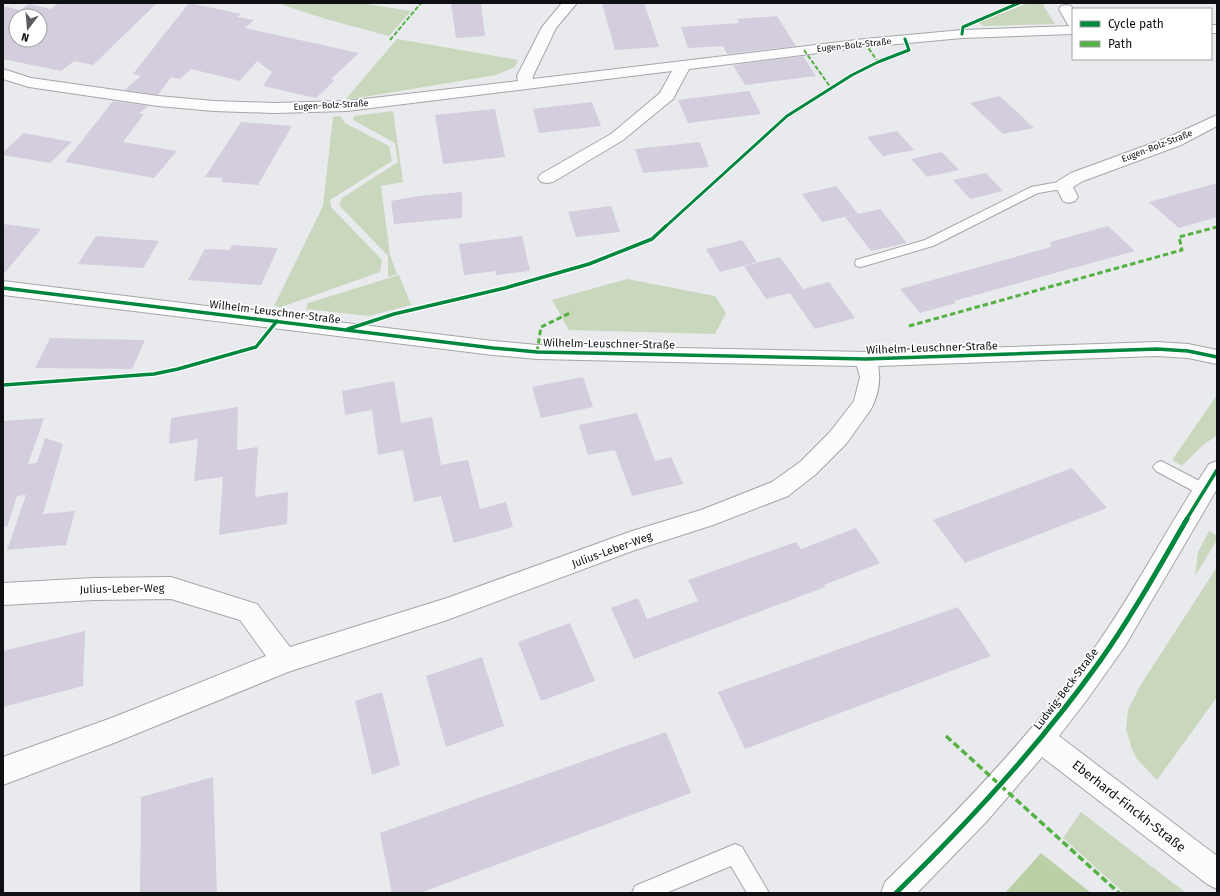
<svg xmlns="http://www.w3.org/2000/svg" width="1220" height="896" viewBox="0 0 1220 896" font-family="'Fira Sans',sans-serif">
	<rect width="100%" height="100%" fill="#e9eaee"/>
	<!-- green -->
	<g fill="#c9d7bc">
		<polygon points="277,3 361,3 411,11 389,36 326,19"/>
		<polygon points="1029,3 1046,3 1043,5 1055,24 983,26 978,22"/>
		<polygon points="397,39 518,60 515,67 496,75 345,100"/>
		<polygon points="393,111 403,182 381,186 390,255 397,274 388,277 388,256 339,205 342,198 398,162 395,143 353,120 354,116"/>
		<polygon points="340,116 345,123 389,146 392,161 330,200 331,207 382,260 380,272 281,307 274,306 323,206 333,117"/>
		<polygon points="399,275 411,305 369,316 306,309 308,303"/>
		<polygon points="627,279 715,296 726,313 715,334 569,330 552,300"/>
		<polygon points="1217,395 1217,435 1202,446 1182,466 1172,460"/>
		<polygon points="1209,531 1217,536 1217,540 1195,576 1198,552"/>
		<polygon points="1217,567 1217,697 1157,780 1137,759 1132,749 1126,729 1128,710 1140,686"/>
		<polygon points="1081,812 1186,893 1124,893 1063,838"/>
	</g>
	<!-- forest -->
	<polygon fill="#bbd0a6" points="1041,853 1091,893 1005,893"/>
	<!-- building -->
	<g fill="#d3cdde" fill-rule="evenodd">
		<path d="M59,3H157L93,65L74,61L61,71L3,59V6L20,10L29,4L51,9ZM16,16H40V40H16Z"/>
		<polygon points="189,3 241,14 237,17 254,20 245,28 359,53 331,79 335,80 316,98 263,86 272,72 257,61 240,81 191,69 180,79 171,77 158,95 124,90 141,76 133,74"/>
		<polygon points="451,3 481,3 485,36 456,38"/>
		<polygon points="602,3 644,3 659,47 615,50"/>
		<polygon points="777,16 796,46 727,54 723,46 688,48 681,27 739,23 737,19"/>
		<polygon points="803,56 816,76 745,85 733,65"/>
		<polygon points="749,91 761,114 688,123 678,100"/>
		<polygon points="1000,96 1034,128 1003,134 970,103"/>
		<polygon points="113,101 148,106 139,114 144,114 123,142 177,151 154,178 65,162"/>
		<polygon points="592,102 601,126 539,133 533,109"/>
		<polygon points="495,109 505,157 443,164 435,115"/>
		<polygon points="241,122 292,126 258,185 221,182 223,178 205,177"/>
		<polygon points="897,131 914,150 883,156 867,137"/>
		<polygon points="24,133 72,142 50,163 3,155 3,152"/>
		<polygon points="700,142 709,167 643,173 635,149"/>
		<polygon points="942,152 959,170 927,177 911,159"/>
		<polygon points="986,173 1003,191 970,199 953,180"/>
		<polygon points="1217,183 1217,217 1179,228 1149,202"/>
		<polygon points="836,186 858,214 822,222 802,194"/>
		<polygon points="462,192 462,218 394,224 391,201 418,196"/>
		<polygon points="611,206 620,232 576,237 568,212"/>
		<polygon points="880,209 907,243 871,251 845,217"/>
		<polygon points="3,224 41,229 3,275"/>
		<polygon points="1108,226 1135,251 954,301 956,303 920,313 900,289 1051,247 1050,242"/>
		<polygon points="96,236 159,241 143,268 78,264"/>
		<polygon points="522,236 530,271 496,275 496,271 464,275 459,244"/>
		<polygon points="742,240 757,262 720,272 706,249"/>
		<polygon points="232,245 278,248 261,285 188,280 205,249 230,250"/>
		<polygon points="780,257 803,289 829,282 855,318 815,329 790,293 766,299 744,266"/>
		<polygon points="50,338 145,340 132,369 35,368"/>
		<polygon points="583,377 593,407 541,418 532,387"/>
		<polygon points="394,381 401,423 432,417 441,465 468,460 480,509 506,502 513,527 454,543 441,496 414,502 403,450 378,455 372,410 345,415 342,391"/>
		<polygon points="238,407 237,450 258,447 255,497 288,492 287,524 219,535 223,477 194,481 198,439 169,444 171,418"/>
		<polygon points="637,413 655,461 671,457 683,484 632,496 615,450 588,455 579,425"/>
		<polygon points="44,418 28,464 37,463 45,438 63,444 43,514 75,511 66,545 7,550 26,495 17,496 7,527 3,526 3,421"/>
		<polygon points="1072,468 1107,508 965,563 933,520"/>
		<polygon points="856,528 880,563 824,585 825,587 634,659 611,608 638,598 647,619 698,601 688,580 796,542 801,549"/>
		<polygon points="958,607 991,656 745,749 718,692"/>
		<polygon points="570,623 595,681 541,701 518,642"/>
		<polygon points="85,631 83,686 3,707 3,651"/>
		<polygon points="482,657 504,726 446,747 426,676"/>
		<polygon points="382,692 400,765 372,775 355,701"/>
		<polygon points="666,732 691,793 420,893 392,893 380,833"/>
		<polygon points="213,777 217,893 140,893 141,797"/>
	</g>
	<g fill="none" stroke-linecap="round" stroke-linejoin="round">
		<defs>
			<g id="lane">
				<polygon points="1064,181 1068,182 1070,185 1068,188 1038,193 933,246 861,267 856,266 855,263 856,260 925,240 1031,187"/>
				<polygon points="1161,461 1209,486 1212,490 1209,494 1204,496 1199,494 1156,471 1153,467 1156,463"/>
				<polygon points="735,844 742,847 769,893 747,893 731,866 666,893 632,893 635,886"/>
			</g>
			<g id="street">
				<polygon points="562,3 577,3 556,28 533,76 533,79 865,39 962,30 1071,26 1068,25 1059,9 1061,6 1066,5 1071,6 1073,9 1073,34 962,38 865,47 689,69 673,99 623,140 553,182 547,183 541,182 538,178 541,174 611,134 660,93 672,71 347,111 274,113 214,111 158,106 29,87 3,79 3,69 31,78 158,96 214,101 274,103 347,101 518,81 517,76 542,27"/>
				<rect x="1211" y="25" width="6" height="8"/>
				<polygon points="1217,115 1217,126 1181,145 1083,181 1073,187 1078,197 1075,201 1069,203 1063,201 1055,185 1058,181 1071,173 1169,137"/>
				<path d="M3,281L493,341L537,345L866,352L1157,342L1188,344L1217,350V364L1188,358L1157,356L878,366C881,380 878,396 871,409L846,444L816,474L788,496L713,525L635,550L447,620L288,672L114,743L3,785V757L114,717L266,656L240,620L171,599L94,600L3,605V583L94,578L171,577L257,604L290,647L447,598L632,531L701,510L772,482L800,462L830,432L854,401L860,377L857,366L537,359L493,355L3,295Z"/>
				<path d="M1217,461V489L1125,646L1086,701L1059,736L1217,856V889L1207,884L1042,757L987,821L917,893H881L885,882C959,811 1030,736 1091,653C1134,593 1168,526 1209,464Z"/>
			</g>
		</defs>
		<!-- lane casing -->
		<use href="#lane" stroke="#a5a6a9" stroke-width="2"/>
		<!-- street casing -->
		<use href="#street" stroke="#a5a6a9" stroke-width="2"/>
		<!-- lane -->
		<use href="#lane" fill="#fcfcfc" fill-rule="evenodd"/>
		<!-- street -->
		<use href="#street" fill="#fcfcfc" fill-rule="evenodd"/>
		<!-- quiet-far2 -->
		<g stroke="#54b144" stroke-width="2" stroke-dasharray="4.5 2" stroke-linecap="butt">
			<polyline points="390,40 421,3"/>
			<polyline points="865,43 878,62"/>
			<polyline points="804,50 831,88"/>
			<polyline points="1215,227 1217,227"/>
		</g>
		<!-- quiet-far1 -->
		<g stroke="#54b144" stroke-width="3" stroke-dasharray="5.5 3" stroke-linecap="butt">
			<polyline points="909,326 1182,250 1179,237 1217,227"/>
			<polyline points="537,352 541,327 572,312"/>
		</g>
		<!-- quiet -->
		<polyline stroke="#54b144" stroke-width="3.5" stroke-dasharray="7 3.5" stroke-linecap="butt" points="946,736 1119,893"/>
		<defs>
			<g id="cycleway-far2">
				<polyline points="962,34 963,27 1019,3"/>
				<polyline points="665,227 787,116 852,75 878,62 909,50 905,39"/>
			</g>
			<g id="cycleway-far1">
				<polyline points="3,288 493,348 537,352 866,359 1157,349 1188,351 1217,357"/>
				<polyline points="348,329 394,314 505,288 589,264 652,239 666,226"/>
				<polyline points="3,385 154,374 178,369 256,347 277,321"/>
				<polyline points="1186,520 1217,470"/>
			</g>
			<path id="cycleway" d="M896,893C970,821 1040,745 1100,661C1132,616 1159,567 1187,519"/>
		</defs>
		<!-- cycleway-far2 casing -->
		<use href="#cycleway-far2" stroke="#fff" stroke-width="5"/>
		<!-- cycleway-far1 casing -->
		<use href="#cycleway-far1" stroke="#fff" stroke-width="6"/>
		<!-- cycleway casing -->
		<use href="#cycleway" stroke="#fff" stroke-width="8"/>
		<!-- cycleway-far2 -->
		<use href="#cycleway-far2" stroke="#00873e" stroke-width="3"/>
		<!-- cycleway-far1 -->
		<use href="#cycleway-far1" stroke="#00873e" stroke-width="3.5"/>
		<!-- cycleway -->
		<use href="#cycleway" stroke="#00873e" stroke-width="5"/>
	</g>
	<g text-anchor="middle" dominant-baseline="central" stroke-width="3.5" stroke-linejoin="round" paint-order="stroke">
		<!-- far-street labels -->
		<g font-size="9" fill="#0f1013" stroke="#fff">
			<text transform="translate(854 45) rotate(-6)">Eugen-Bolz-Straße</text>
			<text transform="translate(331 105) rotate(-3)">Eugen-Bolz-Straße</text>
			<text transform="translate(1157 146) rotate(-21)">Eugen-Bolz-Straße</text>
		</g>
		<!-- street labels -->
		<g font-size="11" fill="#0f1013" stroke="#fff">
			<text transform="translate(275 312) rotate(7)">Wilhelm-Leuschner-Straße</text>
			<text transform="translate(609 344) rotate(1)">Wilhelm-Leuschner-Straße</text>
			<text transform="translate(932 348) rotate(-2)">Wilhelm-Leuschner-Straße</text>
			<text transform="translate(612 550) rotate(-20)">Julius-Leber-Weg</text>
			<text transform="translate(122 589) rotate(-1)">Julius-Leber-Weg</text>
			<text transform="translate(1066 689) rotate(-53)">Ludwig-Beck-Straße</text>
		</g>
		<!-- near-street labels -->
		<g font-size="13" fill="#0f1013" stroke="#fff">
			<text transform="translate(1129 806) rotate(38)">Eberhard-Finckh-Straße</text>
		</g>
	</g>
	<!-- border -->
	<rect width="1220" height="896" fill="none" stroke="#0f1013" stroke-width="8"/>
	<!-- legend -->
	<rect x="1072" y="8" width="140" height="52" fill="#ffffff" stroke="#9f9fa1"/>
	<rect x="1080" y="21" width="20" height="6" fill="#00873e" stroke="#9f9fa1"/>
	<text x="1108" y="28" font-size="12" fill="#0f1013">Cycle path</text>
	<rect x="1080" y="41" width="20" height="6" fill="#54b144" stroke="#9f9fa1"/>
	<text x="1108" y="48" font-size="12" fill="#0f1013">Path</text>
	<!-- north arrow -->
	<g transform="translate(28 28) rotate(196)"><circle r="19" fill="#ffffff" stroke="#9f9fa1"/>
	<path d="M0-3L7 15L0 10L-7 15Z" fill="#5b5c60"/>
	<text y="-6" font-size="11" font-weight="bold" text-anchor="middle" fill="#0f1013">N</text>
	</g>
</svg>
